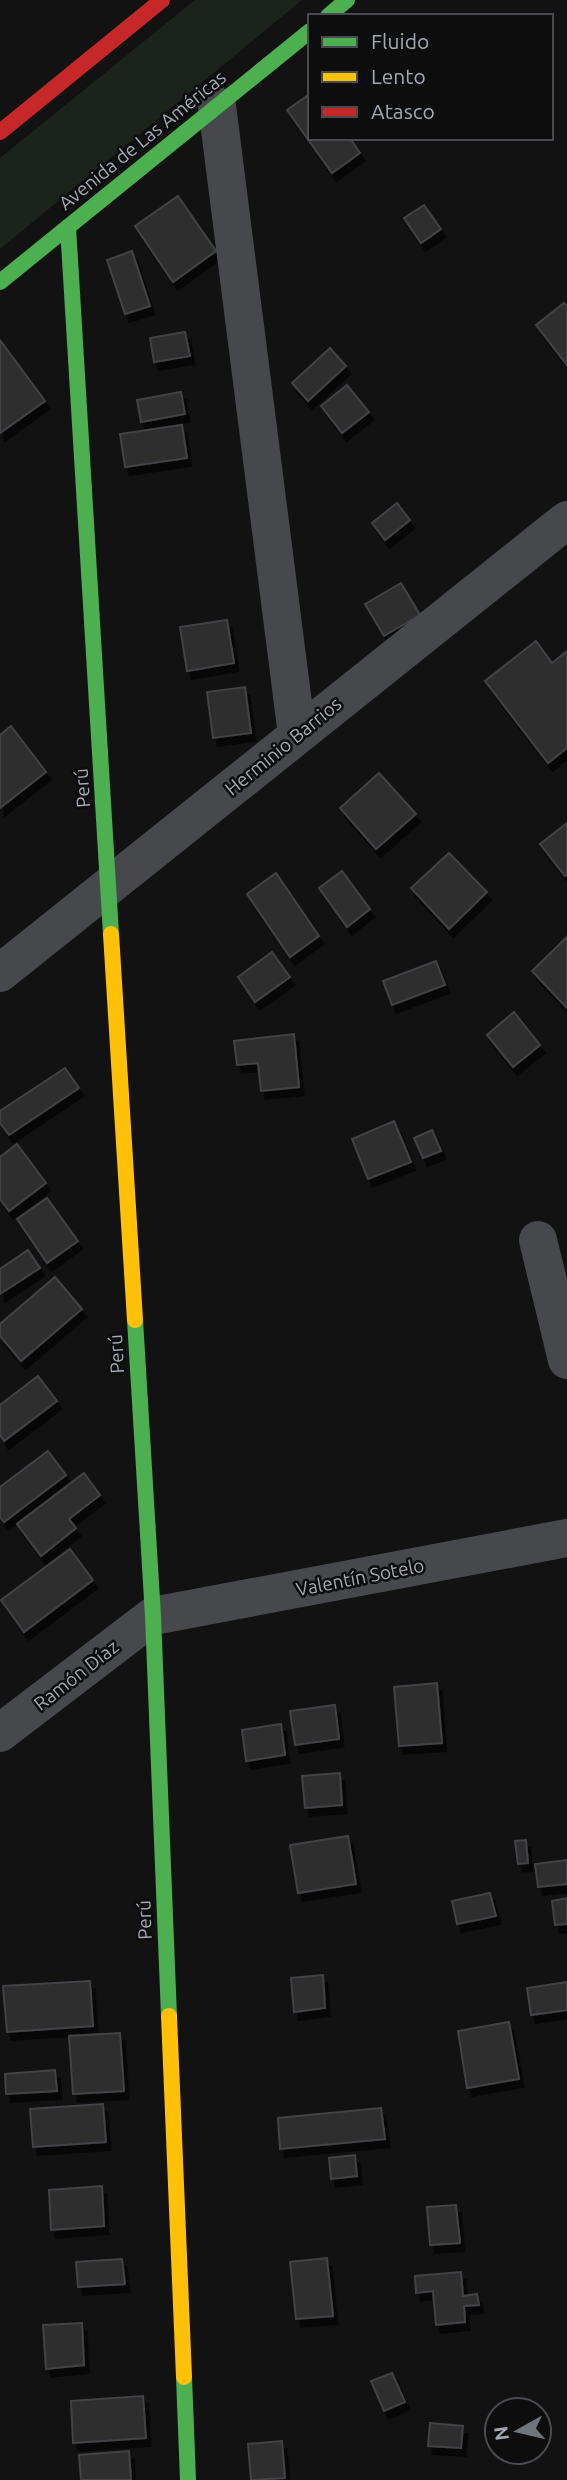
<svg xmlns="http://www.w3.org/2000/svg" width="567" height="2480" viewBox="0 0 567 2480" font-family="Ubuntu,sans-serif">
	<defs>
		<filter id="shadow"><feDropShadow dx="4.5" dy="8" stdDeviation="0" flood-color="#0009"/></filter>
	</defs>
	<rect width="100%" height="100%" fill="#121213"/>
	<!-- green -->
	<polygon fill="#1c231d" points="195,0 302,0 0,249 0,158"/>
	<!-- building -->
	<g fill="#2d2d2e" stroke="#424346" stroke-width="2" filter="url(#shadow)">
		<polygon points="310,94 310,138 350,138 360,153 332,173 287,110"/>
		<polygon points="178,196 216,251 173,282 135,226"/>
		<polygon points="424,205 441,229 421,243 404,218"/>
		<polygon points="132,251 150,306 125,314 107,260"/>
		<polygon points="564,303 567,306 567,365 536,325"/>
		<polygon points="185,332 190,356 154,362 150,338"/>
		<polygon points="0,340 45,401 0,433"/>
		<polygon points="330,348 346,366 308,401 292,383"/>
		<polygon points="347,385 369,412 342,433 321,406"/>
		<polygon points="181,392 185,414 141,422 137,400"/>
		<polygon points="182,425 187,458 125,467 120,434"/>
		<polygon points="397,503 410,520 385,540 372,523"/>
		<polygon points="401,583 420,615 384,636 365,604"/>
		<polygon points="227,620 234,663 187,671 180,627"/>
		<polygon points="536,641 552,663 567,651 567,748 548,763 485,681"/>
		<polygon points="245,687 251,733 213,738 207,692"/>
		<polygon points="11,726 46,772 0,808 0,735"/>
		<polygon points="379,773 416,814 376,849 340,808"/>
		<polygon points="567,823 567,875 565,876 540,844"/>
		<polygon points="449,853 487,892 449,929 411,888"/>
		<polygon points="342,871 370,909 347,927 319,888"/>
		<polygon points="276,873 319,936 290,957 247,894"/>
		<polygon points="567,937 567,1008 532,971"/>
		<polygon points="272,952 290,977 255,1002 238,977"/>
		<polygon points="436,961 445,985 392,1005 383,981"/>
		<polygon points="514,1012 540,1045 513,1067 487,1035"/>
		<polygon points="294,1034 299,1087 261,1091 258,1063 237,1065 234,1041"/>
		<polygon points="65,1068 79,1088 9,1135 0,1123 0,1111"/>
		<polygon points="394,1121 411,1162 368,1179 352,1139"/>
		<polygon points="432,1130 441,1151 423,1158 414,1138"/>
		<polygon points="17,1144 46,1183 9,1211 0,1199 0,1157"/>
		<polygon points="47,1198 78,1241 47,1263 17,1219"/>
		<polygon points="28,1250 40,1268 0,1294 0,1269"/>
		<polygon points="55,1277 82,1309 21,1361 0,1336 0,1324"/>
		<polygon points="38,1376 57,1401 4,1441 0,1435 0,1405"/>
		<polygon points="48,1451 66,1475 4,1522 0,1517 0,1487"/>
		<polygon points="84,1473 100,1495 69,1519 76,1528 41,1556 17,1524"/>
		<polygon points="70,1549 93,1580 24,1632 1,1600"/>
		<polygon points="437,1683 442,1743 399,1746 394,1687"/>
		<polygon points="335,1705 339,1739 295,1745 290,1711"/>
		<polygon points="281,1724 285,1755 246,1761 242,1730"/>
		<polygon points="340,1773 342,1805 305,1808 302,1776"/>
		<polygon points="348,1836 356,1884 298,1893 290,1845"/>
		<polygon points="526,1840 528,1863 518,1864 515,1841"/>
		<polygon points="567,1860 567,1884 538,1887 535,1864"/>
		<polygon points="490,1893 496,1916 457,1924 452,1901"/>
		<polygon points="567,1898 567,1924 555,1925 552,1901"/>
		<polygon points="323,1975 325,2008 294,2012 291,1978"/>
		<polygon points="90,1981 93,2026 7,2032 3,1986"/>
		<polygon points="567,1982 567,2010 531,2015 527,1988"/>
		<polygon points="509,2022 519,2079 467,2088 458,2031"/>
		<polygon points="120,2033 124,2091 73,2094 69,2036"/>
		<polygon points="55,2070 57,2091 6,2094 5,2074"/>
		<polygon points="103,2104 106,2142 33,2147 30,2109"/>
		<polygon points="381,2108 385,2139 280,2149 278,2118"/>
		<polygon points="355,2155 357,2176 331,2179 329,2158"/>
		<polygon points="102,2186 104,2226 51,2230 49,2190"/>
		<polygon points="456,2205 460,2243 430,2245 427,2207"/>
		<polygon points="327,2258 333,2316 296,2319 290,2262"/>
		<polygon points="122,2259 125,2284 78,2287 76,2262"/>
		<polygon points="461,2272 463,2296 477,2294 479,2305 464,2306 465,2322 436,2325 433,2291 416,2293 415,2276"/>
		<polygon points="82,2323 84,2365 46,2369 43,2325"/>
		<polygon points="392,2373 405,2402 384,2411 371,2381"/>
		<polygon points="143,2396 146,2438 73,2443 71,2401"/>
		<polygon points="430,2423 463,2426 461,2448 428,2446"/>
		<polygon points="282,2441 285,2478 251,2480 248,2444"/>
		<polygon points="129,2451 131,2480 81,2480 79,2455"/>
	</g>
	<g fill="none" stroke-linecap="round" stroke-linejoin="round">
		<!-- street -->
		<g stroke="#47484b" stroke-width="38">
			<polyline points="217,106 297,735"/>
			<polyline points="0,973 567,520"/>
			<polyline points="538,1240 567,1360"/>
			<polyline points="0,1733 153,1616 567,1538"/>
		</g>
		<!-- fast -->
		<g stroke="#4caf50" stroke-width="16">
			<polyline points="328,16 347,0"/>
			<polyline points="68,227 111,934"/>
			<polyline points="0,282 310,31"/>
			<polyline points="135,1320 153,1616 169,2016"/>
			<polyline points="184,2377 188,2480"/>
		</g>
		<!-- slow -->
		<g stroke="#ffc107" stroke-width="16">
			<polyline points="111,934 135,1320"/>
			<polyline points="169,2016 184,2377"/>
		</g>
		<!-- jam -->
		<polyline stroke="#c62828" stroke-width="16" points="0,132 162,0"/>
	</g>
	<g text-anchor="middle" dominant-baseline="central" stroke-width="5" stroke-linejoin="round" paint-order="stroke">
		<!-- street labels -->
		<g font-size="19" fill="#a3a9b3" stroke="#0d0d0e">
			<text transform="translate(142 140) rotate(-39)">Avenida de Las Américas</text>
			<text transform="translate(283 746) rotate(-39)">Herminio Barrios</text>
			<text transform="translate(82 788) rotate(-94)">Perú</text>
			<text transform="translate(116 1354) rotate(-93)">Perú</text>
			<text transform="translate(360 1577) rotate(-11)">Valentín Sotelo</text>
			<text transform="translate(76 1675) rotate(-38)">Ramón Díaz</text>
			<text transform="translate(144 1920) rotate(-92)">Perú</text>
		</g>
	</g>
	<!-- legend -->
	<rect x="308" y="14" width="245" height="126" fill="#0d0d0e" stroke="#494b50" stroke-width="2"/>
	<rect x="322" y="37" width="35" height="10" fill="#4caf50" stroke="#494b50" stroke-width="2"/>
	<text x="371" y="49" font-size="21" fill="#a3a9b3">Fluido</text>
	<rect x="322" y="72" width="35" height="10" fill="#ffc107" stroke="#494b50" stroke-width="2"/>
	<text x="371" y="84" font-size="21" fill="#a3a9b3">Lento</text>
	<rect x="322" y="107" width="35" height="10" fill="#c62828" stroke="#494b50" stroke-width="2"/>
	<text x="371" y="119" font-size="21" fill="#a3a9b3">Atasco</text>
	<!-- north arrow -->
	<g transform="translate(518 2431) rotate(262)"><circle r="33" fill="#0d0d0e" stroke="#494b50" stroke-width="2"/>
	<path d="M0-5L12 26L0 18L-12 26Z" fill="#70747b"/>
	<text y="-10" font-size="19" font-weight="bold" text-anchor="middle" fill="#a3a9b3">N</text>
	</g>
</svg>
